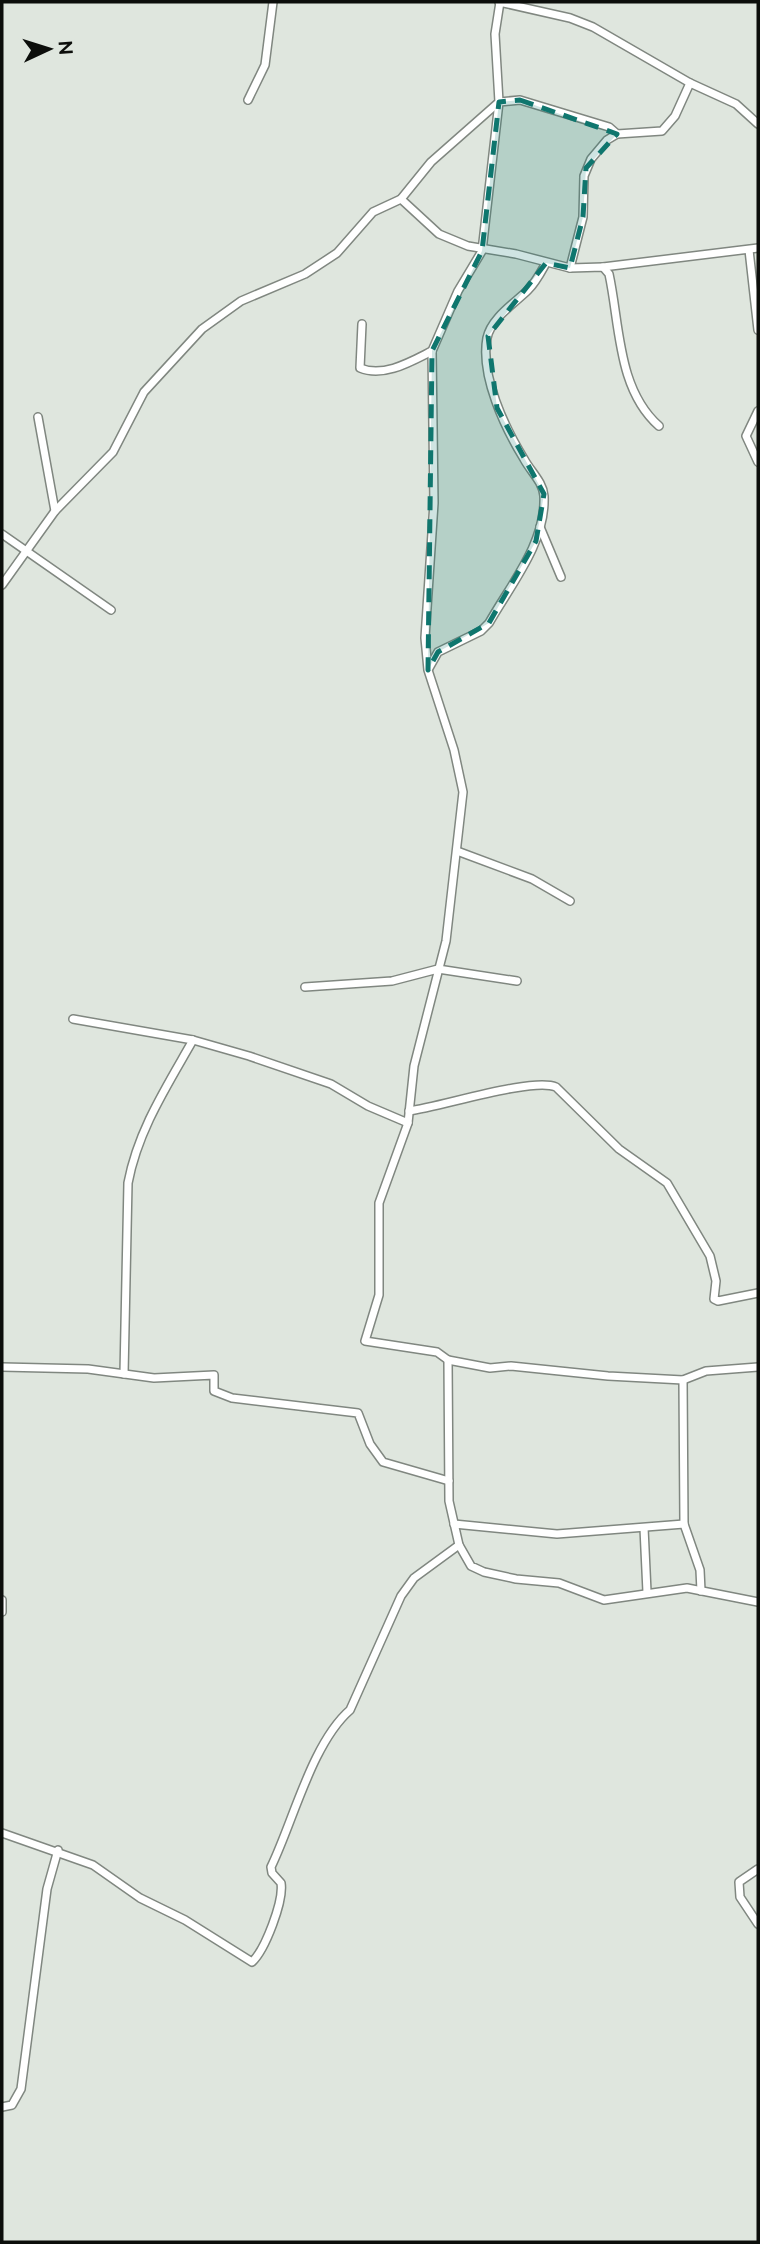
<svg xmlns="http://www.w3.org/2000/svg" width="760" height="2244" viewBox="0 0 760 2244" font-family="Raleway,sans-serif">
	<rect width="100%" height="100%" fill="#dfe6de"/>
	<g fill="none" stroke-linecap="round" stroke-linejoin="round">
		<defs>
			<g id="minor">
				<polyline points="499,2 570,18 593,27 690,83 736,104 758,124"/>
				<polyline points="248,100 265,65 273,2"/>
				<polyline points="617,134 609,127 520,100 499,102 482,251 458,291 432,351 434,503 425,638 428,670 454,750 463,792 446,941 414,1066 408,1123 379,1203 379,1295 365,1341 437,1352 448,1360 449,1501 459,1545 471,1566 484,1572 516,1579 559,1583 604,1600 687,1588 758,1602"/>
				<path d="M401,199L439,234L468,246L516,254L570,268L603,267L609,274C620,324 617,389 659,426"/>
				<polyline points="749,250 758,330"/>
				<polyline points="603,267 758,248"/>
				<polyline points="570,268 583,217 584,176 591,159 607,140 617,134 662,131 675,116 690,83"/>
				<path d="M362,324L360,368C384,378 412,361 432,351"/>
				<polyline points="758,411 746,436 758,462"/>
				<polyline points="38,417 55,511"/>
				<polyline points="540,527 561,577"/>
				<polyline points="2,534 111,610"/>
				<polyline points="2,585 55,511 113,452 144,392 202,329 241,301 305,274 337,253 373,212 401,199 431,162 499,102 495,34 500,2"/>
				<path d="M429,668L438,652L481,631L489,623C511,584 546,543 544,496C543,482 531,472 524,459C505,428 480,376 487,338C491,318 515,303 528,290C536,282 541,272 546,263"/>
				<polyline points="457,851 532,879 570,901"/>
				<polyline points="305,987 392,981 438,969 517,981"/>
				<polyline points="73,1019 193,1040 249,1056 331,1084 368,1106 408,1123"/>
				<path d="M409,1111C441,1107 532,1077 556,1087L619,1149L667,1183L710,1256L716,1281L714,1299L718,1301L758,1293"/>
				<polyline points="448,1360 490,1368 511,1366 608,1376 683,1380 706,1371 758,1367"/>
				<polyline points="2,1367 88,1369 154,1378 214,1375 214,1391 232,1398 358,1413 370,1444 383,1462 449,1481"/>
				<path d="M124,1374L128,1183C138,1130 167,1086 193,1040"/>
				<polyline points="683,1380 684,1524 700,1570 701,1591"/>
				<polyline points="454,1524 557,1534 684,1524"/>
				<polyline points="644,1528 647,1592"/>
				<polyline points="2,1600 2,1612"/>
				<path d="M2,1833L93,1865L140,1898L185,1920L252,1962C265,1950 284,1901 281,1883L272,1873L271,1867C293,1822 312,1743 350,1710L401,1596L414,1578L459,1545"/>
				<polyline points="758,1869 739,1882 740,1897 758,1924"/>
				<polyline points="2,2107 12,2105 21,2089 47,1889 58,1850"/>
			</g>
		</defs>
		<!-- minor casing -->
		<use href="#minor" stroke="#808780" stroke-width="10"/>
		<!-- minor -->
		<use href="#minor" stroke="#fff" stroke-width="7"/>
	</g>
	<!-- marked area -->
	<path fill="#0f766e" fill-opacity="0.2" stroke="#0f766e" stroke-width="5" stroke-dasharray="14 9" stroke-linejoin="round" d="M520,100L617,134L586,168L583,217L570,268L546,263L488,336L497,408L544,494L536,541L489,623L438,652L428,670L432,351L482,251L499,102Z"/>
	<!-- border -->
	<rect width="760" height="2244" fill="none" stroke="#0c0e0b" stroke-width="7"/>
	<!-- north arrow -->
	<g transform="translate(49 49) rotate(86)" stroke="#dfe6de" stroke-width="5" paint-order="stroke">
	<path d="M0-5L12 26L0 18L-12 26Z" fill="#0c0e0b"/>
	<text y="-10" font-size="19" font-weight="bold" text-anchor="middle" fill="#0c0e0b">N</text>
	</g>
</svg>
